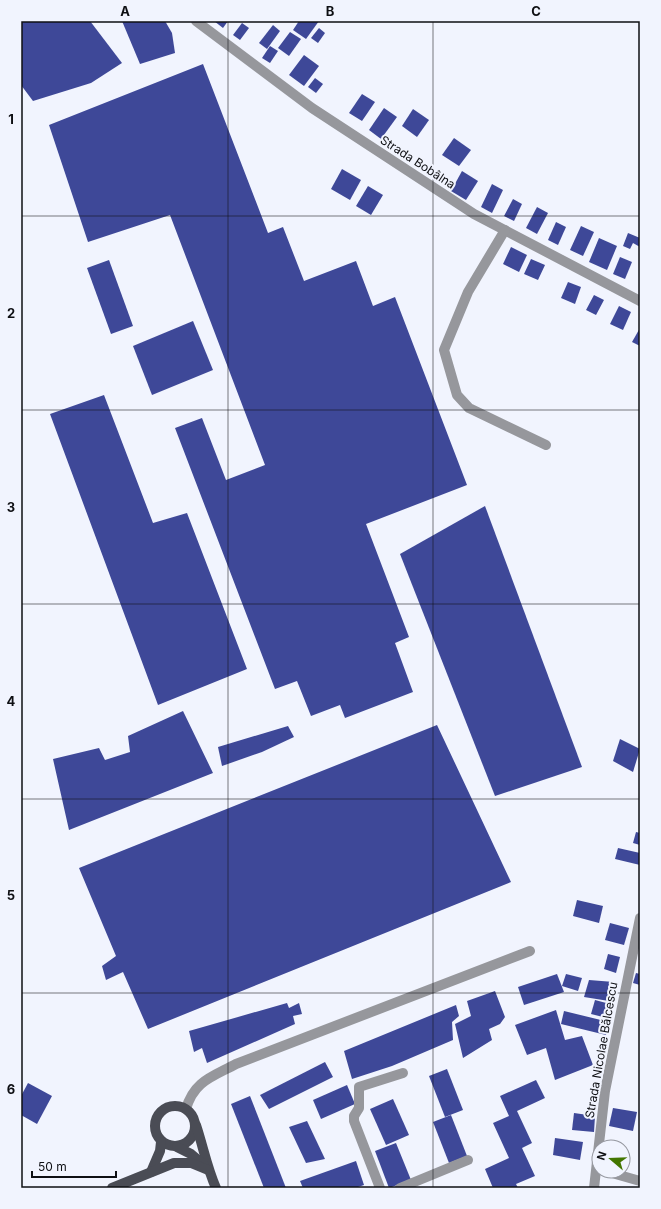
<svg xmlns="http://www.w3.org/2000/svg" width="661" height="1209" viewBox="0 0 661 1209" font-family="Inter,sans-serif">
	<rect width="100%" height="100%" fill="#f1f4fe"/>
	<!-- building -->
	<g fill="#3e4898">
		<polygon points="21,21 90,21 122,63 91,83 33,101 21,85"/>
		<polygon points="122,21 165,21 172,33 175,53 140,64"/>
		<polygon points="214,21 228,21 223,28"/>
		<polygon points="299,21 319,21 306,39 293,30"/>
		<polygon points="242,23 249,28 240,40 233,35"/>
		<polygon points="273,25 280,31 267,49 259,43"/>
		<polygon points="319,28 325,33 318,43 311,38"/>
		<polygon points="290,32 301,39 289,56 278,48"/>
		<polygon points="270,46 278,51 270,63 262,58"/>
		<polygon points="304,55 319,66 304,86 289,75"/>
		<polygon points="203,64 268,233 283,227 304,281 356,261 373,306 395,297 467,485 366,524 409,637 395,643 413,692 345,718 340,705 311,716 297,681 275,689 175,428 202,418 226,480 265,465 170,215 88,242 49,125"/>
		<polygon points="315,78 323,84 316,93 308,87"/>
		<polygon points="362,94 375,102 362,121 349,113"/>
		<polygon points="384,108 397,117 381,139 369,130"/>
		<polygon points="413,109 429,120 417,137 402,126"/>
		<polygon points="454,138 471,150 459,166 442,155"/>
		<polygon points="342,169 361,180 350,200 331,189"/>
		<polygon points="462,171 478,181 466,200 451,191"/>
		<polygon points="492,184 503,190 492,213 481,207"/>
		<polygon points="368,186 383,195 371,215 356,206"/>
		<polygon points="513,199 522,204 514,221 504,216"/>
		<polygon points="537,207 548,213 537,234 526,228"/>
		<polygon points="556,222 566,227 558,245 548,240"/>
		<polygon points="581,226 594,232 583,256 570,250"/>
		<polygon points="628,233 640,238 640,247 633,243 630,249 623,246"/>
		<polygon points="599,238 617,246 607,270 589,262"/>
		<polygon points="511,247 527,255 519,272 503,264"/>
		<polygon points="620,257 632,262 625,279 613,274"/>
		<polygon points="531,259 545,265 538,280 524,274"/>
		<polygon points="109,260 133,326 111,334 87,268"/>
		<polygon points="568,282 581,287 575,304 561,298"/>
		<polygon points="594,295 604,300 596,315 586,310"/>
		<polygon points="619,306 631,312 623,330 610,324"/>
		<polygon points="193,321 213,370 152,395 133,346"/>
		<polygon points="640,328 640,346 632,342"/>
		<polygon points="104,395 153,523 187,513 247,669 158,705 50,414"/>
		<polygon points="485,506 582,767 495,796 400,554"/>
		<polygon points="183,711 213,773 69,830 53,759 99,748 105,760 130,752 128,736"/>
		<polygon points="437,725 511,882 148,1029 123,972 106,980 102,966 116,956 79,868"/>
		<polygon points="288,726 294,737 262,752 222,766 218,747"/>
		<polygon points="620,739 640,749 633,772 613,761"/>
		<polygon points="636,832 640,833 640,845 633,843"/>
		<polygon points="618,848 640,853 640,865 615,859"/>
		<polygon points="577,900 603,906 599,923 573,916"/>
		<polygon points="610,923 629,928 624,945 605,940"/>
		<polygon points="608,954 620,957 616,973 604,969"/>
		<polygon points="636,973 640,974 640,985 633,983"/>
		<polygon points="557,974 564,992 524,1005 518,987"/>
		<polygon points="566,974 582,978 578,991 562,986"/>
		<polygon points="589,980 614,982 609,1001 584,997"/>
		<polygon points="495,991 505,1017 500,1024 489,1029 492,1040 463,1058 455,1024 471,1016 467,1001"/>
		<polygon points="595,1000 610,1004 607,1018 591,1014"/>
		<polygon points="287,1003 289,1008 299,1003 302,1014 293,1016 295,1024 207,1063 202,1048 194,1052 189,1031"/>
		<polygon points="456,1005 459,1016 452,1022 453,1040 392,1066 352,1079 344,1051"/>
		<polygon points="556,1010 565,1040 582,1036 593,1065 555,1080 546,1048 527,1055 515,1025"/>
		<polygon points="564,1011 609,1022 606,1035 561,1024"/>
		<polygon points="325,1062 333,1077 269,1109 260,1095"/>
		<polygon points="447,1069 463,1110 445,1117 429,1076"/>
		<polygon points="536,1080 545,1098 517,1111 532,1143 522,1148 535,1176 516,1184 518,1188 493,1188 485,1169 509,1158 493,1123 509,1116 500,1096"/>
		<polygon points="28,1083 52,1096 37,1124 21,1115 21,1096"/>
		<polygon points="347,1085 355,1104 321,1119 313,1100"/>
		<polygon points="250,1096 286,1188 264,1188 231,1104"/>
		<polygon points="393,1099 409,1135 386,1145 370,1109"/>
		<polygon points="613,1108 637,1112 633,1131 609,1126"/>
		<polygon points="574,1113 595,1116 594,1132 572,1130"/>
		<polygon points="451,1115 467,1156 449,1163 433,1122"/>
		<polygon points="307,1121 325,1159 306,1163 289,1127"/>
		<polygon points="555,1138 583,1142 580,1160 553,1155"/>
		<polygon points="396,1143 411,1180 389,1188 375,1151"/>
		<polygon points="623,1150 629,1152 623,1169"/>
		<polygon points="356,1161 364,1185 355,1188 303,1188 300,1181"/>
	</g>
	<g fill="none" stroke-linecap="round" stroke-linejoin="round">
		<!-- minor -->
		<g stroke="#96979c" stroke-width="10">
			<polyline points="196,21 312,108 474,214 640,301"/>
			<polyline points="505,230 468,292 444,350 457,395 469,408 546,445"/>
			<path d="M186,1109C194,1081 212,1077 236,1064L530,951"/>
			<polyline points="605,1171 640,1181"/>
			<polyline points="380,1188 354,1121 354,1116 359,1108 359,1087 403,1073"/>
			<polyline points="400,1188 468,1160"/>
			<polyline points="594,1188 605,1091 640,918"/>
		</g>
		<!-- major -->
		<g stroke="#4a4c55" stroke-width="10">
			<circle cx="175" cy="1126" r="20"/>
			<path d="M196,1125C203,1146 207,1168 216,1188"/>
			<polyline points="177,1147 191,1154 204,1165"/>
			<polyline points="151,1172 160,1151 161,1142"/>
			<polyline points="112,1188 174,1163 191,1163 208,1170"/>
		</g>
	</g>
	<!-- grid -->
	<path fill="none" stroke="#0e0f13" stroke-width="1" stroke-opacity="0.55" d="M228,21V1188M433,21V1188M21,216H640M21,410H640M21,604H640M21,799H640M21,993H640"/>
	<g text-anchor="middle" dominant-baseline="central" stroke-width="4" stroke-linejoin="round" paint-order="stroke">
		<!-- street labels -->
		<g font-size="12" fill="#0e0f13" stroke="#f1f4fe">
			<text transform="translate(418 162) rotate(33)">Strada Bobâlna</text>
			<text transform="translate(601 1050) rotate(-80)">Strada Nicolae Bălcescu</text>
		</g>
	</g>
	<!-- border -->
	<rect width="661" height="1209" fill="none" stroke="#f1f4fe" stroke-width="44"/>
	<!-- north arrow -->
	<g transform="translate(611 1159) rotate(289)"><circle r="19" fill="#f1f4fe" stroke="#9698a0"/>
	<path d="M0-3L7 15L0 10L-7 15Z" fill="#437600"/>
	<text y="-6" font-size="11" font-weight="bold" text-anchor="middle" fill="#0e0f13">N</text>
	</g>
	<!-- scale -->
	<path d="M32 1171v6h84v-6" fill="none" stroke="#0e0f13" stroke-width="2"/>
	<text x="38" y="1171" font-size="12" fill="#0e0f13" stroke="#f1f4fe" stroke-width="3" paint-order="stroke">50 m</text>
	<rect x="22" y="22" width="617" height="1165" fill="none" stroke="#0e0f13" stroke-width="1.5"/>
	<g font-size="13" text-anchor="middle" font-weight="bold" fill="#0e0f13">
		<text x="125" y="16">A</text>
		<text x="330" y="16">B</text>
		<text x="536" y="16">C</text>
		<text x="11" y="124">1</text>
		<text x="11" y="318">2</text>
		<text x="11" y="512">3</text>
		<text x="11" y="706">4</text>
		<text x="11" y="900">5</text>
		<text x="11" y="1094">6</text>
	</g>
</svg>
